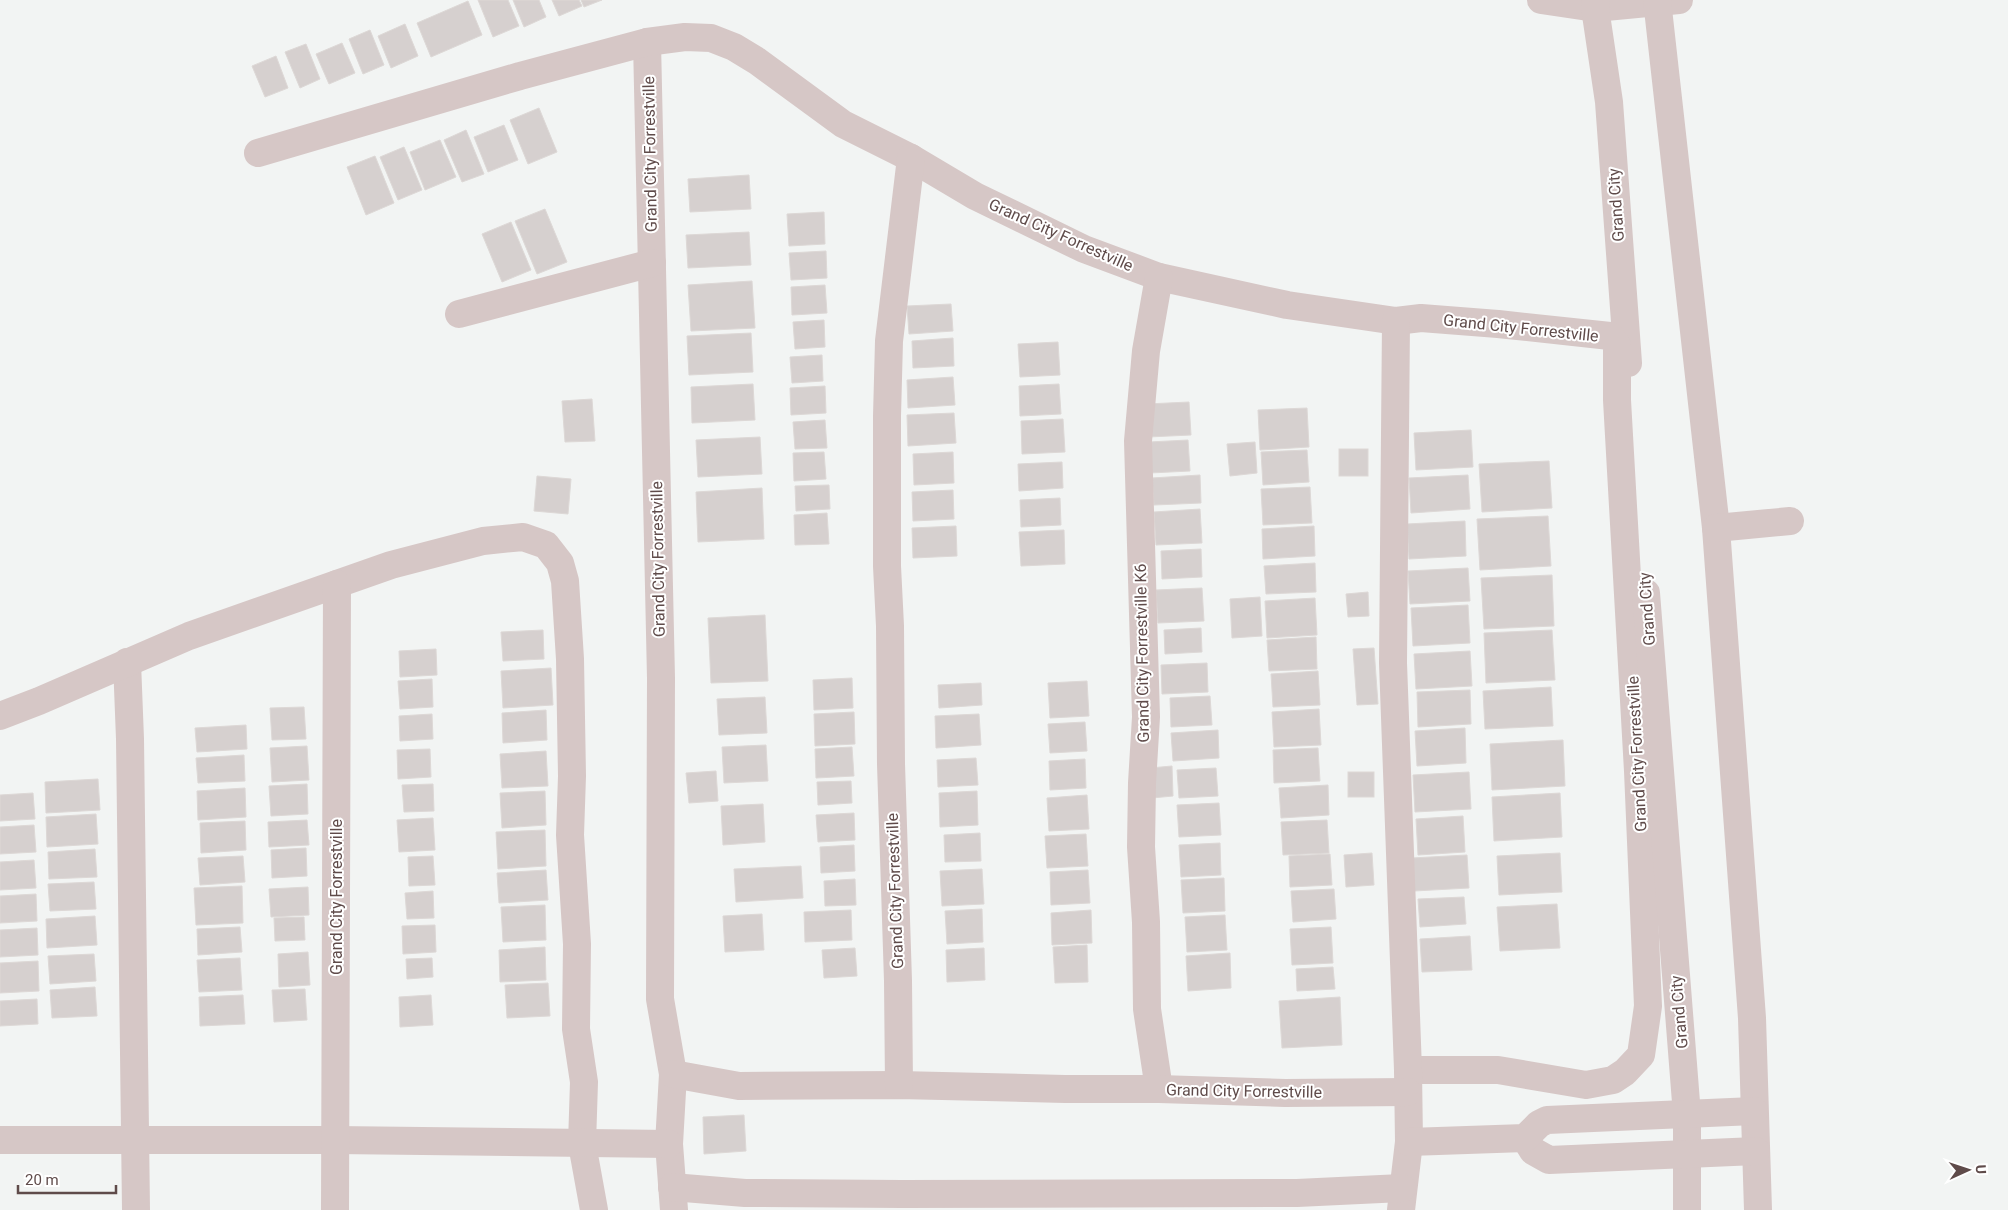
<svg xmlns="http://www.w3.org/2000/svg" width="2008" height="1210" viewBox="0 0 2008 1210" font-family="Roboto,sans-serif">
	<rect width="100%" height="100%" fill="#f2f4f3"/>
	<!-- building -->
	<g fill="#d6d0cf" stroke="#ddd8d6">
		<polygon points="478,0 508,0 519,26 493,37"/>
		<polygon points="513,0 539,0 546,17 524,27"/>
		<polygon points="552,0 579,0 582,6 559,16"/>
		<polygon points="581,0 602,0 584,7"/>
		<polygon points="468,1 482,35 431,57 417,23"/>
		<polygon points="405,24 418,56 391,68 378,36"/>
		<polygon points="370,30 384,65 363,74 349,39"/>
		<polygon points="342,43 355,73 329,84 316,54"/>
		<polygon points="306,44 320,79 300,88 285,52"/>
		<polygon points="276,56 288,88 265,97 252,66"/>
		<polygon points="539,108 557,152 528,164 510,120"/>
		<polygon points="504,125 518,160 488,172 474,137"/>
		<polygon points="466,130 484,174 462,182 444,140"/>
		<polygon points="440,140 456,177 425,190 410,152"/>
		<polygon points="404,147 422,190 398,200 380,157"/>
		<polygon points="375,156 394,203 366,215 347,167"/>
		<polygon points="749,175 751,209 690,212 688,179"/>
		<polygon points="545,209 567,262 537,274 515,221"/>
		<polygon points="824,212 825,244 789,246 787,214"/>
		<polygon points="511,222 531,270 502,282 482,234"/>
		<polygon points="749,232 751,265 688,268 686,235"/>
		<polygon points="826,251 827,278 791,280 789,253"/>
		<polygon points="752,281 755,328 691,331 688,285"/>
		<polygon points="825,285 827,313 792,315 791,287"/>
		<polygon points="951,304 953,331 909,334 907,306"/>
		<polygon points="824,320 825,347 795,349 793,322"/>
		<polygon points="751,333 753,372 689,375 687,336"/>
		<polygon points="953,338 954,366 913,368 912,341"/>
		<polygon points="1058,342 1060,375 1020,377 1018,344"/>
		<polygon points="822,355 823,381 792,383 790,357"/>
		<polygon points="953,377 955,405 908,408 907,380"/>
		<polygon points="753,384 755,420 692,423 691,387"/>
		<polygon points="1059,384 1061,414 1020,416 1019,386"/>
		<polygon points="825,386 826,413 791,415 790,388"/>
		<polygon points="592,399 595,441 565,442 562,401"/>
		<polygon points="1189,402 1191,435 1148,437 1147,404"/>
		<polygon points="1307,408 1309,447 1260,450 1258,410"/>
		<polygon points="954,413 956,443 908,446 907,415"/>
		<polygon points="1063,419 1065,452 1022,454 1021,421"/>
		<polygon points="825,420 827,448 795,449 793,422"/>
		<polygon points="1471,430 1473,467 1416,470 1414,433"/>
		<polygon points="760,437 762,474 698,477 696,440"/>
		<polygon points="1188,440 1190,471 1150,473 1149,442"/>
		<polygon points="1255,442 1257,473 1230,476 1227,444"/>
		<rect x="1339" y="449" width="29" height="27"/>
		<polygon points="1307,450 1309,482 1263,485 1261,452"/>
		<polygon points="824,452 826,479 794,481 793,453"/>
		<polygon points="953,452 954,483 914,485 913,454"/>
		<polygon points="1549,461 1552,508 1482,512 1479,464"/>
		<polygon points="1062,462 1063,488 1019,491 1018,464"/>
		<polygon points="1200,475 1201,503 1154,505 1152,478"/>
		<polygon points="1468,475 1470,509 1411,513 1409,478"/>
		<polygon points="537,476 571,479 568,514 534,511"/>
		<polygon points="829,485 830,509 796,511 795,486"/>
		<polygon points="1310,487 1312,523 1263,525 1261,489"/>
		<polygon points="762,488 764,539 698,542 696,492"/>
		<polygon points="953,490 954,519 913,521 912,492"/>
		<polygon points="1060,498 1061,525 1021,527 1020,500"/>
		<polygon points="1200,509 1202,543 1156,545 1154,512"/>
		<polygon points="827,513 829,544 795,545 794,515"/>
		<polygon points="1548,516 1551,566 1480,570 1477,519"/>
		<polygon points="1465,521 1466,556 1409,559 1407,524"/>
		<polygon points="956,526 957,556 913,558 912,528"/>
		<polygon points="1314,526 1315,556 1263,559 1262,529"/>
		<polygon points="1064,530 1065,564 1021,566 1019,532"/>
		<polygon points="1201,549 1202,577 1162,579 1161,551"/>
		<polygon points="1315,563 1316,592 1266,594 1264,566"/>
		<polygon points="1468,568 1470,601 1410,604 1408,571"/>
		<polygon points="1552,575 1554,626 1484,629 1481,578"/>
		<polygon points="1202,588 1204,621 1158,623 1156,590"/>
		<polygon points="1368,592 1369,616 1348,617 1346,594"/>
		<polygon points="1260,597 1262,636 1232,638 1230,599"/>
		<polygon points="1315,598 1317,635 1267,638 1265,601"/>
		<polygon points="1468,605 1470,643 1413,646 1411,608"/>
		<polygon points="765,615 768,681 711,683 708,618"/>
		<polygon points="1201,628 1202,652 1165,654 1164,630"/>
		<polygon points="543,630 544,659 503,661 501,632"/>
		<polygon points="1552,630 1555,680 1486,683 1484,633"/>
		<polygon points="1316,637 1317,669 1269,671 1267,640"/>
		<polygon points="1374,648 1378,704 1357,705 1353,649"/>
		<polygon points="436,649 437,675 400,677 399,651"/>
		<polygon points="1470,651 1472,686 1416,689 1414,654"/>
		<polygon points="1207,663 1208,692 1162,694 1161,665"/>
		<polygon points="551,668 553,705 503,708 501,671"/>
		<polygon points="1318,671 1320,705 1273,707 1271,674"/>
		<polygon points="852,678 853,708 814,710 813,680"/>
		<polygon points="432,679 433,707 400,709 398,681"/>
		<polygon points="1087,681 1089,716 1050,718 1048,683"/>
		<polygon points="981,683 982,705 939,708 938,685"/>
		<polygon points="1551,687 1553,726 1485,729 1483,691"/>
		<polygon points="1470,690 1471,724 1418,727 1417,692"/>
		<polygon points="1210,696 1212,725 1171,727 1170,698"/>
		<polygon points="765,697 767,733 719,735 717,699"/>
		<polygon points="304,707 306,739 272,740 270,708"/>
		<polygon points="1319,709 1321,745 1274,747 1272,712"/>
		<polygon points="546,710 547,740 503,743 502,713"/>
		<polygon points="854,712 855,744 815,746 814,714"/>
		<polygon points="432,714 433,739 400,741 399,716"/>
		<polygon points="979,714 981,745 936,748 935,716"/>
		<polygon points="1085,722 1087,751 1050,753 1048,724"/>
		<polygon points="246,725 247,749 197,752 195,728"/>
		<polygon points="1465,728 1466,763 1417,766 1415,731"/>
		<polygon points="1218,730 1219,758 1173,761 1171,733"/>
		<polygon points="1563,740 1565,786 1492,790 1490,744"/>
		<polygon points="766,745 768,781 724,783 722,747"/>
		<polygon points="307,746 309,780 272,782 270,748"/>
		<polygon points="852,747 854,776 816,778 815,749"/>
		<polygon points="1318,748 1320,781 1274,783 1273,750"/>
		<polygon points="430,749 431,777 398,779 397,750"/>
		<polygon points="546,751 548,786 502,788 500,754"/>
		<polygon points="244,755 245,781 198,783 196,758"/>
		<polygon points="976,758 978,785 938,787 937,760"/>
		<polygon points="1085,759 1086,788 1050,790 1049,761"/>
		<polygon points="1172,766 1173,796 1152,798 1150,768"/>
		<polygon points="1216,768 1218,796 1179,798 1177,770"/>
		<polygon points="716,771 718,801 689,803 686,773"/>
		<rect x="1348" y="772" width="26" height="25"/>
		<polygon points="1469,772 1471,809 1415,812 1413,775"/>
		<polygon points="98,779 100,810 46,813 45,782"/>
		<polygon points="851,781 852,803 818,805 817,782"/>
		<polygon points="307,784 308,814 271,816 269,786"/>
		<polygon points="433,784 434,811 404,812 402,785"/>
		<polygon points="1328,785 1329,815 1281,818 1279,788"/>
		<polygon points="245,788 246,817 198,820 197,791"/>
		<polygon points="545,791 546,825 502,828 500,793"/>
		<polygon points="977,791 978,825 940,827 939,793"/>
		<polygon points="33,793 35,819 0,821 0,795"/>
		<polygon points="1560,793 1562,837 1494,841 1492,797"/>
		<polygon points="1087,795 1089,829 1049,831 1047,798"/>
		<polygon points="1219,803 1221,835 1179,837 1177,805"/>
		<polygon points="763,804 765,842 723,845 721,806"/>
		<polygon points="854,813 855,840 818,842 816,815"/>
		<polygon points="96,814 98,844 47,847 46,817"/>
		<polygon points="1463,816 1465,852 1418,855 1416,819"/>
		<polygon points="433,818 435,850 399,852 397,820"/>
		<polygon points="307,820 309,845 269,847 268,822"/>
		<polygon points="1327,820 1329,853 1283,855 1281,822"/>
		<polygon points="245,821 246,850 201,853 200,823"/>
		<polygon points="34,825 36,852 0,854 0,827"/>
		<polygon points="545,830 546,866 498,869 496,832"/>
		<polygon points="980,833 981,861 945,862 944,835"/>
		<polygon points="1086,834 1088,866 1047,868 1045,836"/>
		<polygon points="1220,843 1221,875 1181,877 1179,845"/>
		<polygon points="854,845 855,871 821,873 820,847"/>
		<polygon points="306,848 307,876 272,878 271,850"/>
		<polygon points="95,849 97,877 49,879 48,852"/>
		<polygon points="1372,853 1374,885 1346,887 1344,855"/>
		<polygon points="1560,853 1562,892 1499,895 1497,856"/>
		<polygon points="1330,854 1332,885 1290,887 1289,856"/>
		<polygon points="1467,855 1469,888 1414,891 1412,858"/>
		<polygon points="243,856 245,882 200,885 198,858"/>
		<polygon points="433,856 435,885 409,886 408,857"/>
		<polygon points="34,860 36,888 0,890 0,862"/>
		<polygon points="801,866 803,898 736,902 734,869"/>
		<polygon points="982,869 984,904 942,906 940,871"/>
		<polygon points="546,870 548,900 499,903 497,873"/>
		<polygon points="1088,870 1090,903 1051,905 1050,872"/>
		<polygon points="1224,878 1225,911 1183,913 1181,880"/>
		<polygon points="855,879 856,905 825,906 824,881"/>
		<polygon points="94,882 96,909 50,911 48,884"/>
		<polygon points="242,886 243,923 196,925 194,888"/>
		<polygon points="308,887 309,915 271,917 269,889"/>
		<polygon points="1334,889 1336,919 1293,922 1291,891"/>
		<polygon points="433,891 434,918 407,919 405,893"/>
		<polygon points="36,894 37,921 0,923 0,896"/>
		<polygon points="1464,897 1466,924 1420,927 1418,899"/>
		<polygon points="1557,904 1560,948 1500,951 1497,907"/>
		<polygon points="545,905 546,940 503,942 501,907"/>
		<polygon points="982,909 983,942 947,944 945,911"/>
		<polygon points="851,910 852,940 805,942 804,912"/>
		<polygon points="1091,910 1092,943 1052,945 1051,913"/>
		<polygon points="762,914 764,950 725,952 723,916"/>
		<polygon points="1225,915 1227,950 1187,952 1185,917"/>
		<polygon points="95,916 97,945 47,948 46,919"/>
		<polygon points="304,917 305,940 275,941 274,918"/>
		<polygon points="435,925 436,952 403,954 402,926"/>
		<polygon points="240,927 242,952 198,955 197,929"/>
		<polygon points="1331,927 1333,963 1292,965 1290,929"/>
		<polygon points="37,928 38,955 0,957 0,930"/>
		<polygon points="1470,936 1472,970 1422,972 1420,939"/>
		<polygon points="1087,945 1088,982 1055,983 1053,947"/>
		<polygon points="545,947 546,980 500,982 499,950"/>
		<polygon points="855,948 857,976 824,978 822,950"/>
		<polygon points="984,948 985,980 947,982 946,950"/>
		<polygon points="308,952 310,985 279,987 278,954"/>
		<polygon points="1230,953 1231,988 1188,991 1186,956"/>
		<polygon points="94,954 96,981 50,984 48,956"/>
		<polygon points="240,958 242,990 199,992 197,960"/>
		<polygon points="432,958 433,977 407,979 406,959"/>
		<polygon points="38,961 39,991 0,993 0,963"/>
		<polygon points="1333,967 1335,989 1297,991 1296,969"/>
		<polygon points="548,983 550,1016 507,1018 505,985"/>
		<polygon points="95,987 97,1016 52,1018 50,990"/>
		<polygon points="305,989 307,1020 274,1022 272,990"/>
		<polygon points="243,995 245,1024 200,1026 199,997"/>
		<polygon points="431,995 433,1025 400,1027 399,997"/>
		<polygon points="1340,997 1342,1045 1282,1048 1279,1001"/>
		<polygon points="37,999 38,1024 0,1026 0,1001"/>
		<polygon points="744,1115 746,1151 704,1154 703,1117"/>
	</g>
	<g fill="none" stroke-linecap="round" stroke-linejoin="round">
		<!-- minor -->
		<g stroke="#d6c7c6" stroke-width="28">
			<polyline points="1541,0 1595,8 1679,0"/>
			<polyline points="1596,0 1595,8 1609,102 1628,363"/>
			<polyline points="1657,0 1716,528 1752,1018 1758,1210"/>
			<polyline points="647,42 661,678 660,999 673,1074 669,1144 674,1210"/>
			<polyline points="258,153 520,76 647,42 685,37 711,38 734,47 757,61 843,124 911,158 975,196 1084,249 1159,277 1287,305 1396,321 1421,318 1498,324 1610,336 1617,345 1617,400 1638,771 1648,1006 1641,1055 1625,1072 1613,1080 1586,1085 1498,1070 1408,1070"/>
			<polyline points="1159,277 1146,351 1138,441 1146,717 1142,783 1141,847 1146,922 1147,1009 1159,1089"/>
			<polyline points="459,314 652,263"/>
			<polyline points="1396,321 1393,663 1408,1070 1409,1142 1401,1210"/>
			<polyline points="1716,528 1790,521"/>
			<polyline points="1646,593 1687,1115 1687,1210"/>
			<polyline points="127,662 130,739 136,1210"/>
			<polyline points="0,716 39,701 189,636 391,565 483,541 523,537 546,545 560,563 565,581 570,659 572,776 570,835 577,944 576,1029 584,1082 582,1144 594,1210"/>
			<polyline points="673,1074 739,1086 899,1085 1065,1089 1159,1089 1285,1093 1408,1092"/>
			<polyline points="899,1085 898,981 891,764 890,626 887,566 887,416 889,341 911,158"/>
			<polyline points="1525,1138 1533,1151 1549,1160 1756,1151"/>
			<polyline points="0,1140 335,1140 669,1144"/>
			<polyline points="1409,1142 1525,1138 1539,1124 1547,1120 1754,1111"/>
			<polyline points="672,1187 745,1193 902,1194 1297,1193 1402,1188"/>
			<polyline points="335,1210 337,584"/>
		</g>
	</g>
	<g text-anchor="middle" dominant-baseline="central" stroke-width="4" stroke-linejoin="round" paint-order="stroke">
		<!-- street labels -->
		<g font-size="16" fill="#5f4b4a" stroke="#fff">
			<text transform="translate(650 154) rotate(-91)">Grand City Forrestville</text>
			<text transform="translate(1616 205) rotate(-94)">Grand City</text>
			<text transform="translate(1061 235) rotate(24)">Grand City Forrestville</text>
			<text transform="translate(1521 328) rotate(6)">Grand City Forrestville</text>
			<text transform="translate(658 559) rotate(-91)">Grand City Forrestville</text>
			<text transform="translate(1647 609) rotate(-94)">Grand City</text>
			<text transform="translate(1142 653) rotate(-91)">Grand City Forrestville K6</text>
			<text transform="translate(1637 754) rotate(-93)">Grand City Forrestville</text>
			<text transform="translate(895 891) rotate(-92)">Grand City Forrestville</text>
			<text transform="translate(336 897) rotate(-90)">Grand City Forrestville</text>
			<text transform="translate(1679 1012) rotate(-95)">Grand City</text>
			<text transform="translate(1244 1091) rotate(1)">Grand City Forrestville</text>
		</g>
	</g>
	<!-- north arrow -->
	<g transform="translate(1968 1170) rotate(87)" stroke="#ffffff" stroke-width="4" paint-order="stroke">
	<path d="M0-4L9 19L0 12L-9 19Z" fill="#5f4b4a"/>
	<text y="-8" font-size="14" font-weight="bold" text-anchor="middle" fill="#5f4b4a">U</text>
	</g>
	<!-- scale -->
	<path d="M18 1185v8h98v-8" fill="none" stroke="#5f4b4a" stroke-width="2.5"/>
	<text x="25" y="1185" font-size="15" fill="#5f4b4a" stroke="#ffffff" stroke-width="4" paint-order="stroke">20 m</text>
</svg>
